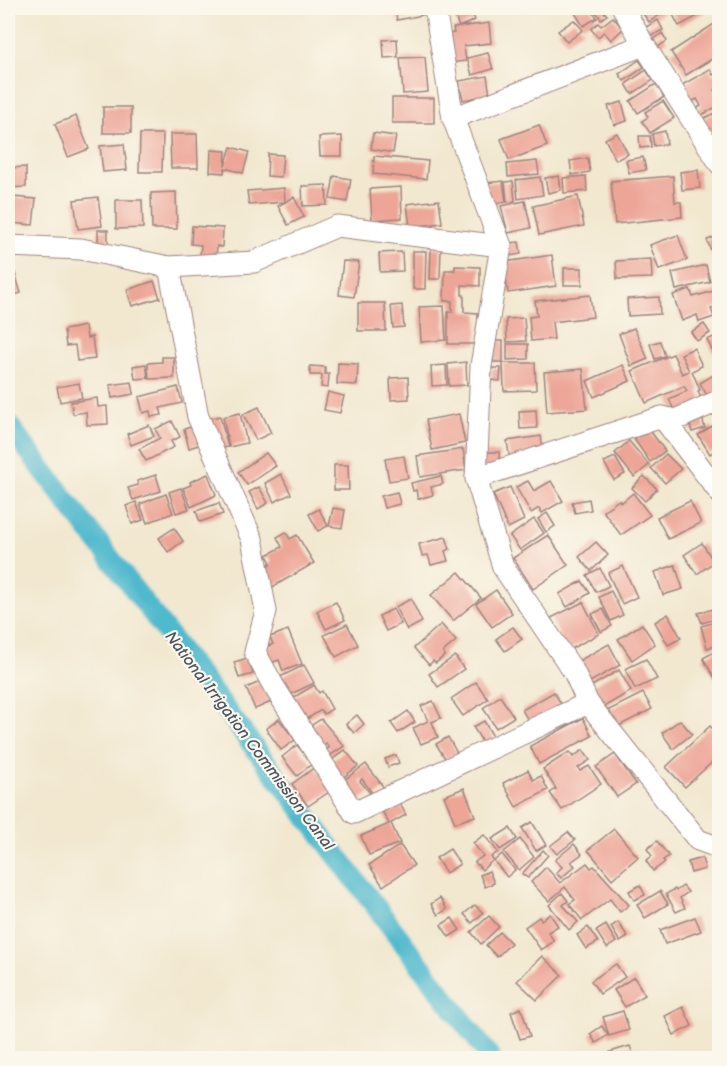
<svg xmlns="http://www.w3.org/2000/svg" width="727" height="1066" viewBox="0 0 727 1066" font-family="'Balsamiq Sans',sans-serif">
	<rect width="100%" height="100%" fill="#fbf7ec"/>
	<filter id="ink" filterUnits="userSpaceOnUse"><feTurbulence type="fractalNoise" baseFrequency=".0167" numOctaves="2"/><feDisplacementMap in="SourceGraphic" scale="12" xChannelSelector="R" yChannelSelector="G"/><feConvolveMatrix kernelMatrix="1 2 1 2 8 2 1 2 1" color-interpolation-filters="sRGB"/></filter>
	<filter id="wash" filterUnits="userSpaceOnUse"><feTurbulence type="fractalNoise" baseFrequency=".008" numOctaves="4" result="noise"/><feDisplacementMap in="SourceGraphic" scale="24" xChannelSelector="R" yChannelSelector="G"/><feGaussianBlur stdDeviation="1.35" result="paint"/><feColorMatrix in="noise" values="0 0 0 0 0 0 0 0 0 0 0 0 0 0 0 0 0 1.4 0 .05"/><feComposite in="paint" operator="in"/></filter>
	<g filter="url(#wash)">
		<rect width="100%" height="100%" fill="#f2e8d0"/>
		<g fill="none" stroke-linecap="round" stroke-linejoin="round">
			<!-- canal -->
			<polyline stroke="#4fb9cd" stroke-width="21" points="8,424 491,1058"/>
		</g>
		<g id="blocks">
			<!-- building -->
			<g fill="#eda597">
				<polygon points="395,8 421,8 423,15 397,20"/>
				<polygon points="463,8 470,8 475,20 459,27 489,23 491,43 464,46 466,61 449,63 445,34 454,33 453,28 459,27 453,12"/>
				<polygon points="572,8 590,8 597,18 583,26"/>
				<polygon points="593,8 610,8 604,12 607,15 601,19"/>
				<polygon points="639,8 671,8 649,22"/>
				<polygon points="677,8 708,8 709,10 679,26 671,11"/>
				<polygon points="613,17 623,29 611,40 604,32 598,37 591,29 598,23 601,26"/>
				<polygon points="574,20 583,30 567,42 558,31"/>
				<polygon points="658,20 663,30 651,36 646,27"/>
				<polygon points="714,24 720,32 720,54 686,75 671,52"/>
				<polygon points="662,33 667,41 658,47 653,40"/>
				<polygon points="397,39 398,57 384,58 383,40"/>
				<polygon points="488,53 493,69 472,75 467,58"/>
				<polygon points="425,57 428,92 403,94 400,58"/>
				<polygon points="639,60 644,67 624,81 619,74"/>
				<polygon points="710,69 713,75 720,71 720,91 718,88 714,90 720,99 720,105 698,117 694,110 701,106 697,99 691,102 682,85"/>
				<polygon points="646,70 653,80 632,94 626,84"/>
				<polygon points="487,76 490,95 463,100 459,81"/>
				<polygon points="656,84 664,97 638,113 630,101"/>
				<rect x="392" y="98" width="42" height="25"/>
				<polygon points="663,101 674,118 650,133 642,121 648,117 645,112"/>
				<polygon points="622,102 627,121 614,125 608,106"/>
				<rect x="103" y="107" width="28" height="26"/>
				<polygon points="715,113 720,122 720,131 709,137 700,120"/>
				<polygon points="76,116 89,149 68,157 55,124"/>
				<polygon points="539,125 547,146 509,160 501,139"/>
				<polygon points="665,131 667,144 654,146 652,134"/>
				<polygon points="373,133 396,136 393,153 371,149"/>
				<polygon points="617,133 628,154 616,160 605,139"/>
				<polygon points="140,134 163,134 162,172 139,172"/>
				<polygon points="170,134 197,134 198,168 171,168"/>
				<polygon points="342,136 342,156 320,156 319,137"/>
				<polygon points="639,136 650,136 651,147 640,148"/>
				<polygon points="124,144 127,170 103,172 100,146"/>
				<polygon points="231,147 249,152 243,173 225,168 224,173 210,172 211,150 226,151 225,166"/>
				<polygon points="268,154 283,155 281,177 267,176"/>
				<polygon points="374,156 428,161 426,179 373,174"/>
				<polygon points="643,157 646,170 629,173 626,160"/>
				<polygon points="588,158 590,172 572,175 570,161"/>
				<polygon points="537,161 539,174 508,177 507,164"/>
				<polygon points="26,167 26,187 8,188 8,168"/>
				<polygon points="698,170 700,188 682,190 680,172"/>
				<polygon points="334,176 351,179 347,202 330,199"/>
				<polygon points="559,176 561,190 548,193 545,178"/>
				<polygon points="586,176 587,191 564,193 563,178"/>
				<polygon points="673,176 675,202 681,202 682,217 615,224 611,181"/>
				<polygon points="540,177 543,195 518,199 516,180"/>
				<polygon points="503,181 506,202 489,205 486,183"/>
				<polygon points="513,181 515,201 507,202 505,182"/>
				<polygon points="326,185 327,205 303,206 302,186"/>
				<polygon points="401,187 402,218 372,220 370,189"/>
				<polygon points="284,188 285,202 249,205 247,191"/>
				<polygon points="176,192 177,229 152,229 151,193"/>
				<polygon points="578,196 584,226 539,235 533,206"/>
				<polygon points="13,197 36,199 33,225 10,223"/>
				<polygon points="98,197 102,226 78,229 74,200"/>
				<polygon points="294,197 304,217 288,225 278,206"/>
				<polygon points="116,200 142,200 143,228 116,229"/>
				<polygon points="439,200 442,223 410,227 407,204"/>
				<polygon points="525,201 531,228 508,233 501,206"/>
				<polygon points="192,226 223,228 222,247 217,246 216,257 200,256 201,245 191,244"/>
				<rect x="98" y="230" width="10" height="15"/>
				<polygon points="678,235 687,260 659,270 650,245"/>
				<polygon points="720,235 720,253 713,256 707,240"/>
				<polygon points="519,242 521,254 504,257 501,244"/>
				<polygon points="431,247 441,248 440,279 430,279"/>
				<polygon points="413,251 426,251 425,289 413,289"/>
				<polygon points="402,252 403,271 380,272 379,253"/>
				<polygon points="552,255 556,286 508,293 504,262"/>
				<polygon points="651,259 652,278 617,279 616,261"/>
				<polygon points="343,261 359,262 354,297 339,295"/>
				<polygon points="706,265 710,282 676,290 672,273"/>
				<polygon points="455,266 480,267 480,286 462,285 462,295 464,295 464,312 478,313 477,344 448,344 448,312 452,312 452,301 444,301 445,270 455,270"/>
				<rect x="564" y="268" width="18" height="17"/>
				<polygon points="14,270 21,293 8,297 8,272"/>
				<polygon points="154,281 160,298 132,306 127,290"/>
				<polygon points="690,289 693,297 720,289 720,307 711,309 714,317 699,322 697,315 682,321 673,295"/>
				<polygon points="590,295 593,317 552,322 554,339 531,341 529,317 537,316 535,301"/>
				<polygon points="659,297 660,314 628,316 627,299"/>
				<polygon points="358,303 385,303 386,331 358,331"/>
				<polygon points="402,305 404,327 393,328 391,306"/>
				<polygon points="444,306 446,340 421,342 419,307"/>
				<polygon points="524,318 526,341 507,342 506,319"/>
				<polygon points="704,324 710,333 697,341 691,332"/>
				<polygon points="85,326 87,338 92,337 95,359 77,361 75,345 66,346 64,330"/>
				<polygon points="634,328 648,359 631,366 619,334"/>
				<polygon points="720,334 720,365 707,340"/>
				<rect x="493" y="341" width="10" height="21"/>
				<polygon points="660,341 665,356 655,359 650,344"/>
				<polygon points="507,344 528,344 528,359 507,360"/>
				<polygon points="694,348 702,366 692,371 700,390 698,391 704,405 677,417 669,399 687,391 684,386 646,403 632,371 673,354 682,374 689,371 681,354"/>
				<polygon points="162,357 174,357 174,378 149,379 148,363 162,362"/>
				<polygon points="466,362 467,385 449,386 448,364"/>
				<polygon points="338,363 358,364 357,385 337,384"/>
				<polygon points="503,363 535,363 536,390 504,391"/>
				<polygon points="146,364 148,378 135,379 133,366"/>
				<polygon points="446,365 447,385 432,386 431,366"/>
				<polygon points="623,365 630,381 594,397 587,381"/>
				<polygon points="310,366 325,367 325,374 329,374 328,388 321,387 322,375 310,375"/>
				<polygon points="492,368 501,368 500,381 491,380"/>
				<polygon points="583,369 587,409 547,412 544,372"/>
				<polygon points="720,371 720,391 708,397 700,383"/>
				<polygon points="408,377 409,399 391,400 390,378"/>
				<polygon points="132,382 134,394 112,398 110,385"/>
				<polygon points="79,383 82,398 60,402 57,387"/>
				<polygon points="178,387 182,403 160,408 162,415 151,417 150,411 143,413 139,397"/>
				<polygon points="328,392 344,396 340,413 324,410"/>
				<polygon points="97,398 98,407 107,406 108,424 87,425 86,412 73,414 71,402"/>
				<polygon points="259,407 271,433 256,440 243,414"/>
				<polygon points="536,410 537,428 520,429 519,411"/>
				<polygon points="240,413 247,443 229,447 223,417"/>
				<polygon points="459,414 465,443 432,450 426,420"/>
				<polygon points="701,414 705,428 692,432 688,418"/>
				<polygon points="220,416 228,447 214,450 207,419"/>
				<polygon points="172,421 180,437 171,441 174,447 146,461 139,449 160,438 155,429"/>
				<polygon points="149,425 154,436 131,445 127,434"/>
				<polygon points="195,426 199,445 189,448 184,429"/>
				<polygon points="712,426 720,439 720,448 710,454 698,435"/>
				<polygon points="649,429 665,451 650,462 634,439"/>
				<polygon points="541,436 544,456 510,461 507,441"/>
				<polygon points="629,441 649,465 634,477 615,453"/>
				<polygon points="463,449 466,470 420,477 417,456"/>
				<polygon points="480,452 499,452 500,468 480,468"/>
				<polygon points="266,453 276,466 247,485 238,472"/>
				<polygon points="666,454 681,469 665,483 651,468"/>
				<polygon points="404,456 408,478 389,481 385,459"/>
				<polygon points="615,457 625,474 614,480 604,462"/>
				<polygon points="334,465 348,465 349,490 334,490"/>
				<polygon points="208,474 216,495 191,507 183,488 191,485 190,482"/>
				<polygon points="281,474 291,494 274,502 265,483"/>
				<polygon points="156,475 161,491 133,500 128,488 138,485 137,481"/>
				<polygon points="441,476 443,484 431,487 433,495 418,499 416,490 413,491 411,483"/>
				<polygon points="644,476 657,489 645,501 632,488"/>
				<polygon points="528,481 534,491 551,481 563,501 542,513 539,508 531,513 516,487"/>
				<polygon points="259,487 268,503 258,509 249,492"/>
				<polygon points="510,487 524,520 508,528 493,494"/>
				<polygon points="181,488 189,509 176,513 169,492"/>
				<polygon points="397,492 400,504 384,508 381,496"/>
				<polygon points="633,493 650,515 621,535 603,511 619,500 621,503"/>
				<polygon points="166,494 173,513 147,523 140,504"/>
				<polygon points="589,499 591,510 575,513 572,502"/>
				<polygon points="690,501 701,523 668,539 657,517"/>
				<polygon points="136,502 143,520 132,524 126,506"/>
				<polygon points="219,503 223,514 200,522 196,511"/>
				<polygon points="333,508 345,510 342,528 329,526"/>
				<polygon points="319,509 328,526 318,531 309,514"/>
				<polygon points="547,513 555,526 546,532 538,519"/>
				<polygon points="534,519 544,533 520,550 510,536"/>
				<polygon points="174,528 183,541 168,552 159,538"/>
				<polygon points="286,532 290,539 297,535 314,563 271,588 260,570 271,563 267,555 282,547 277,537"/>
				<polygon points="548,535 568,565 533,589 513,558"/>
				<polygon points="446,537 450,549 445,551 448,561 431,565 428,555 422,556 419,544"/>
				<polygon points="596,542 608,555 591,571 579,557"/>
				<polygon points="702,543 714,562 697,574 684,555"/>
				<polygon points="675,565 683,589 663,595 655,572"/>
				<polygon points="623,566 637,597 622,604 608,573"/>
				<polygon points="600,568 609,586 596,592 587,575"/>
				<polygon points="459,572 481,598 453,621 431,595"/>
				<polygon points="582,581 590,593 567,607 559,594"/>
				<polygon points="496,590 512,613 492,627 476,604"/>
				<polygon points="611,591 623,615 611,621 599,597"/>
				<polygon points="411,599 422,622 407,630 395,607"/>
				<polygon points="336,602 345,620 326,629 317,611"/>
				<polygon points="583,602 599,634 567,651 551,618"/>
				<polygon points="718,608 720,618 702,623 698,613"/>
				<polygon points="393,609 401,624 386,631 379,616"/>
				<polygon points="603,609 612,626 601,632 592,614"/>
				<polygon points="668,614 681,638 668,645 655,622"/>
				<polygon points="720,621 720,645 707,648 701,626"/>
				<polygon points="347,624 358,645 336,657 324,635"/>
				<polygon points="441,624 456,641 443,652 445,655 436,663 433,661 429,665 414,648"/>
				<polygon points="642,624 655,644 632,660 618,639"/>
				<polygon points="513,627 522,639 505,651 496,639"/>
				<polygon points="288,630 302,664 283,671 279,660 271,663 264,648 273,644 270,637"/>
				<polygon points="609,644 620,665 583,686 571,665"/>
				<polygon points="720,649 720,687 703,658"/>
				<polygon points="455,656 464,669 438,687 429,674"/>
				<polygon points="248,658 253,674 239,678 234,662"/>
				<polygon points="646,659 657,679 635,689 625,669"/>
				<polygon points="304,665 314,683 285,697 276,679"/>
				<polygon points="619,670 631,691 597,711 585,690"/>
				<polygon points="262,681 271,702 255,709 246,688"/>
				<polygon points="476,682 488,699 463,716 451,699"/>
				<polygon points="314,685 319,693 322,691 332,709 324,714 321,710 302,722 288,701"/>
				<polygon points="554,692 566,712 534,730 522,710"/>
				<polygon points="643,693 652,709 615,728 607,711"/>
				<polygon points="500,696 514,717 496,728 483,708"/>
				<polygon points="433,701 441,718 432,722 438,737 421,744 413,728 428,721 421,706"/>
				<polygon points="408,711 415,722 398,733 391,723"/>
				<polygon points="357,715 364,724 354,733 346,724"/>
				<polygon points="583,718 592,736 539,764 530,746"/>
				<polygon points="279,719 295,740 281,750 266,729"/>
				<polygon points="321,719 344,746 325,759 321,754 329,748 326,743 316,750 303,731"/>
				<polygon points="680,720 692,734 673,749 662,733"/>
				<polygon points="484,721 498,745 488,751 473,727"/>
				<polygon points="710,726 720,736 720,755 685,787 666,767"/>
				<polygon points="448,737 457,753 446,760 436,744"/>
				<polygon points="297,745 312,764 297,776 282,757"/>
				<polygon points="345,750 358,766 341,779 328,763"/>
				<polygon points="583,750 590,760 578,768 580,771 589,766 601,784 562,810 550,793 556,789 543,769 569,752 573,757"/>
				<polygon points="615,754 636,784 617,797 596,767"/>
				<polygon points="396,755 399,763 388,767 385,759"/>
				<polygon points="366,764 385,789 375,797 362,779 360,781 370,793 356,803 340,783"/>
				<polygon points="315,767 332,790 308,806 292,784"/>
				<polygon points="528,770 533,780 541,776 548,790 516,807 503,783"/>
				<polygon points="464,788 475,816 455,823 444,796"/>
				<polygon points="397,798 406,815 391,823 400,843 369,855 361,836 389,824 380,807"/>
				<polygon points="532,822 546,845 536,851 522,828"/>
				<polygon points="510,828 517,839 500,850 492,839"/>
				<polygon points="614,829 638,857 612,879 588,850"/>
				<polygon points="568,832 575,840 557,854 550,846"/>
				<polygon points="484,835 498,852 491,857 493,860 482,870 475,862 483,856 473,843"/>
				<polygon points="520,839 534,857 519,870 504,852"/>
				<polygon points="657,841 669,856 663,860 665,862 653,871 646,861 652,856 647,849"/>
				<polygon points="574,844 582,854 571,862 575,866 561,878 556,873 562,867 555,860"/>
				<polygon points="400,845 414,865 383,886 369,865"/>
				<polygon points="450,849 460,864 446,873 436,858"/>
				<polygon points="543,850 548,855 528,878 522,874"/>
				<polygon points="502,854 515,870 507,877 494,861"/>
				<polygon points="702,858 705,869 691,873 688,862"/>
				<polygon points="587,863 591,868 594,866 629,905 620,912 610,899 582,920 569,904 575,900 565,887 549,901 531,882 546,867 560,883"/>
				<polygon points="489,871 494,883 485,887 480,875"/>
				<polygon points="640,885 645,895 634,900 629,891"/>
				<polygon points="683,886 688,892 680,898 685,908 676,912 666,894 675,889 676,891"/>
				<polygon points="660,891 668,904 645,918 637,905"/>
				<polygon points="562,893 568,901 563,905 578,922 569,930 549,905"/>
				<polygon points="440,898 447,909 438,915 431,904"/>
				<polygon points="475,905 483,913 472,923 464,914"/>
				<polygon points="550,914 558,926 548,932 554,941 541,950 525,927 539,917 541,920"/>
				<polygon points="489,916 499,927 481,944 471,932"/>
				<polygon points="695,917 701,931 665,944 660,930"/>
				<polygon points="452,918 460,930 449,937 441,925"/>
				<polygon points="618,922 628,937 620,942 611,927"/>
				<polygon points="606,925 616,942 607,948 596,931"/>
				<polygon points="588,927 598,942 586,949 577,935"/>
				<polygon points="500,932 511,943 497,957 486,945"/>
				<polygon points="542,956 562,975 537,1000 517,981"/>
				<polygon points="616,964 625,977 600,994 591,981"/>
				<polygon points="634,977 645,995 625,1007 614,990"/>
				<polygon points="683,1007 692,1026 674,1035 665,1016"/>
				<polygon points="521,1008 530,1036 520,1039 511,1012"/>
				<polygon points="623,1011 629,1030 609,1036 603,1017"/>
				<polygon points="602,1026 608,1035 596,1043 590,1034"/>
				<polygon points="630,1046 634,1057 640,1054 643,1058 612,1058 610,1052"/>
			</g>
		</g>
	</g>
	<g filter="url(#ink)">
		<use href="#blocks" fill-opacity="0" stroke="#9e847e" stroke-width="1.5"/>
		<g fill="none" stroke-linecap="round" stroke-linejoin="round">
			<defs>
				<g id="minor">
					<polyline points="435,8 453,118 501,246 481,366 476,478 503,567 574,672 588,703 698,840 720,848"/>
					<polyline points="623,8 644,45 720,164"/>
					<polyline points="453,118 644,45"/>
					<polyline points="8,246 81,249 169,267 254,262 337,226 501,246"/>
					<polyline points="169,267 198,417 252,539 266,611 255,652 273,685 354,813 588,703"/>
					<polyline points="662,417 720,493"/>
					<polyline points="476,478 662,417 675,420 720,400"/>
				</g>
			</defs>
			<!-- minor casing -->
			<use href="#minor" stroke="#9e847e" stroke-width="23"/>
			<!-- minor -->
			<use href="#minor" stroke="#fff" stroke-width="21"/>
		</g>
	</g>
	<g text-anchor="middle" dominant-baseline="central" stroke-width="4.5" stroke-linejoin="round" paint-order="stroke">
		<!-- water labels -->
		<g font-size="16" font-style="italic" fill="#4c5564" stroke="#fbf7ec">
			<text transform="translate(249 741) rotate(53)">National Irrigation Commission Canal</text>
		</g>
	</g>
	<!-- margin -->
	<rect width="727" height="1066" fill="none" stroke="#fbf7ec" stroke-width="30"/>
</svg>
